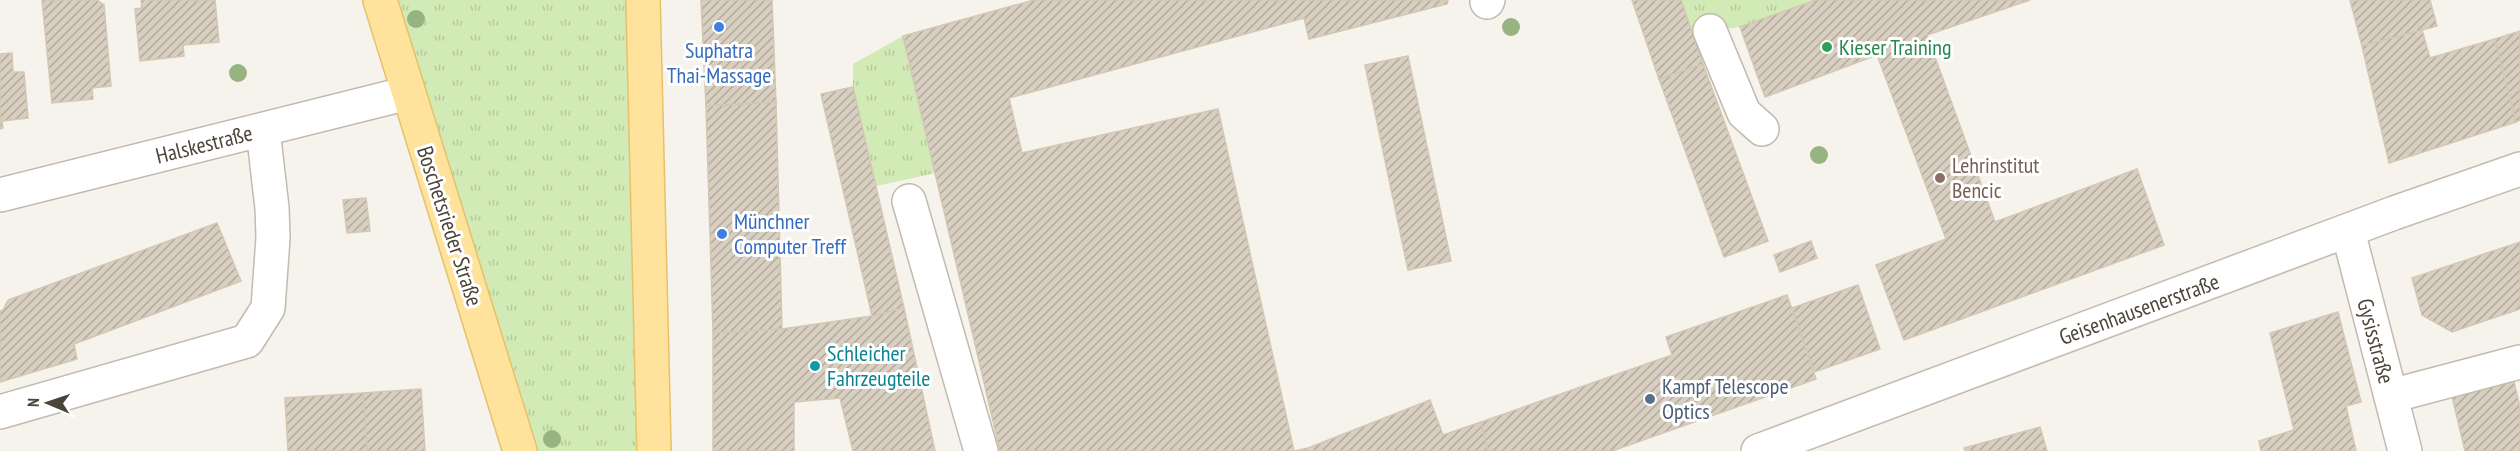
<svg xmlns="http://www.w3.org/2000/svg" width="2520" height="451" viewBox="0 0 2520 451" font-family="'PT Sans Narrow',sans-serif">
	<defs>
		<pattern id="grass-tufts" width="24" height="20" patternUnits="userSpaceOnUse" patternTransform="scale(1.5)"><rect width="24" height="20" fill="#d2eab5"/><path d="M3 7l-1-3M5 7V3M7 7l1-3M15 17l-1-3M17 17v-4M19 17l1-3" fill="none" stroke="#b6ca9c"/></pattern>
		<pattern id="building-hatch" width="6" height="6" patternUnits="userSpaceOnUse" patternTransform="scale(1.5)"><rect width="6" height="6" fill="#d8cfc1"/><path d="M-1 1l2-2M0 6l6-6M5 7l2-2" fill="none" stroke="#b1aa9e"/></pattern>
	</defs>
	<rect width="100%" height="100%" fill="#f6f3ec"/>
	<!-- grass -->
	<g fill="url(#grass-tufts)">
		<polygon points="396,0 627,0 637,451 530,451"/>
		<polygon points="1681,0 1816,0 1740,27 1693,34"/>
		<polygon points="903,36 936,173 876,186 853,87 853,64"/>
	</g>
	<!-- building -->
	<g fill="url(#building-hatch)" stroke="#d3c7b4" stroke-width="1.5">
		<polygon points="42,0 97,0 104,5 111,86 92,88 93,99 52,103"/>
		<polygon points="141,0 215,0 219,42 183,45 184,56 140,61 135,9 142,8"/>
		<polygon points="701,0 772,0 776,102 706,106"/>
		<polygon points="1034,0 1448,0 1447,4 1309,39 1304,18 1009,98 1022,153 1218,109 1294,451 1308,448 1430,400 1443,435 1481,422 1488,451 1000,451 903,36"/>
		<polygon points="1632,0 1681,0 1703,64 1659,79"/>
		<polygon points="1816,0 2030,0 1927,35 1995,222 2137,169 2164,245 1904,340 1876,265 1946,239 1877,55 1765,97 1740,27"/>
		<polygon points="2350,0 2430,0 2437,26 2362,46"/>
		<polygon points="2422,30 2430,58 2495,39 2516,122 2389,163 2362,46"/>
		<polygon points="2520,31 2520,120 2516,122 2495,39"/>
		<polygon points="12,53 13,72 24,72 28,118 2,121 3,128 0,129 0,54"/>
		<polygon points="1408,56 1451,261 1408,270 1365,65"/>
		<polygon points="1703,64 1768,241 1724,257 1659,79"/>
		<polygon points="853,87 904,308 872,316 821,94"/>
		<polygon points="776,102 782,329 713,333 706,106"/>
		<polygon points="366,198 370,231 347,233 343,200"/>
		<polygon points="217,223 241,281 74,344 77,359 0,382 0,311 3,310 8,300"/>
		<polygon points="1811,241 1817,258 1780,272 1774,255"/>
		<polygon points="2520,242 2520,309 2452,332 2422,315 2412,278"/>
		<polygon points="1858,285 1880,349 1814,372 1792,308"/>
		<polygon points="1787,295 1816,379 1612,451 1488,451 1481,422 1672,355 1666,337"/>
		<polygon points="904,308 935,451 853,451 840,398 794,402 794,451 713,451 713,333 782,329 872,316"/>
		<polygon points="2338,312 2361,402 2346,406 2356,451 2261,451 2259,441 2294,430 2270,333"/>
		<polygon points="2513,378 2520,407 2520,451 2465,451 2451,392"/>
		<polygon points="421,389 425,451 367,451 363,393"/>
		<polygon points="363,393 367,451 288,451 285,398"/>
		<polygon points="2040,427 2047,451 1965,451 1964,448"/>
	</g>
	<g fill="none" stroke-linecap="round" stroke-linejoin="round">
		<defs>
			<g id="minor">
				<polyline points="1487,2 1488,0"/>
				<polyline points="1710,31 1744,113 1762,129"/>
				<polyline points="0,195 408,93"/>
				<polyline points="909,201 981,451"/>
				<polyline points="2348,231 2405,451"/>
				<polyline points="2391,396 2520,362"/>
				<polyline points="0,412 247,341 268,308 273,238 272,208 263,130"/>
				<polyline points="1758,451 2394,213 2520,169"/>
			</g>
			<g id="major">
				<polyline points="380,0 520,451"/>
				<polyline points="643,0 654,451"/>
			</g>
		</defs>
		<!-- minor casing -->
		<use href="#minor" stroke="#c2bbae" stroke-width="36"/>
		<!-- major casing -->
		<use href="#major" stroke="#e6c16a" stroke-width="36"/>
		<!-- minor -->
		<use href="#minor" stroke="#fff" stroke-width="33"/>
		<!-- major -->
		<use href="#major" stroke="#ffe39c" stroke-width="33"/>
	</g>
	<!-- trees -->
	<g fill="#97b381">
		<circle cx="416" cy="19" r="9"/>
		<circle cx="1511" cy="27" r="9"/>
		<circle cx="238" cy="73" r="9"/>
		<circle cx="1819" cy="155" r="9"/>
		<circle cx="552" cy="439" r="9"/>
	</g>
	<!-- markers -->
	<g fill="#3f7fe0" stroke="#fff" stroke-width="2">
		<circle cx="719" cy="27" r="6"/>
		<circle cx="722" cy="234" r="6"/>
	</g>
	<circle fill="#2e9e5b" stroke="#fff" stroke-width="2" cx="1827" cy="47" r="6"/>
	<circle fill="#8d6e63" stroke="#fff" stroke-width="2" cx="1940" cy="178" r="6"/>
	<circle fill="#0f9aa8" stroke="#fff" stroke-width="2" cx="815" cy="366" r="6"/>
	<circle fill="#5c6f8a" stroke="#fff" stroke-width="2" cx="1650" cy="399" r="6"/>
	<g text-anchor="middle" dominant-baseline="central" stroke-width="6" stroke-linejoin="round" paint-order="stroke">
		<!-- leisure labels -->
		<g font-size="22" fill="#27864d" stroke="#fff" text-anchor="start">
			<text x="1839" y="47">Kieser Training</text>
		</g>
		<!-- shop labels -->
		<g font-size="22" fill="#366cbe" stroke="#fff">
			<text x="719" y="50">Suphatra<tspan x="719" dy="25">Thai-Massage</tspan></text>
			<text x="734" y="221" text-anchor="start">Münchner<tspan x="734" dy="25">Computer Treff</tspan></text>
		</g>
		<!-- street labels -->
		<g font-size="22" fill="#4b4439" stroke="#fff">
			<text transform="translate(204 144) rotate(-14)">Halskestraße</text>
			<text transform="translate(450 226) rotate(72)">Boschetsrieder Straße</text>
			<text transform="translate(2139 309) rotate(-20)">Geisenhausenerstraße</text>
			<text transform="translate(2376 341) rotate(75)">Gysisstraße</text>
		</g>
		<!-- education labels -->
		<g font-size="22" fill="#785e54" stroke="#fff" text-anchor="start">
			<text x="1952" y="165">Lehrinstitut<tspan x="1952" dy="25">Bencic</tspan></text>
		</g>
		<!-- culture labels -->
		<g font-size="22" fill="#0d838f" stroke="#fff" text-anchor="start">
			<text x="827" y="353">Schleicher<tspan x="827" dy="25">Fahrzeugteile</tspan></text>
		</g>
		<!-- service labels -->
		<g font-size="22" fill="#4e5e75" stroke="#fff" text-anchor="start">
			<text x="1662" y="386">Kampf Telescope<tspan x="1662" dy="25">Optics</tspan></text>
		</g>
	</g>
	<!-- north arrow -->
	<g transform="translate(48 403) rotate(272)" stroke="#ffffff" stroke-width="4.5" paint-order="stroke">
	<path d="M0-4.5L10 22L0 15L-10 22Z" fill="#4b4439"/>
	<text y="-9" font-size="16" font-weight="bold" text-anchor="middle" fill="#4b4439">N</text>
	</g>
</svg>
